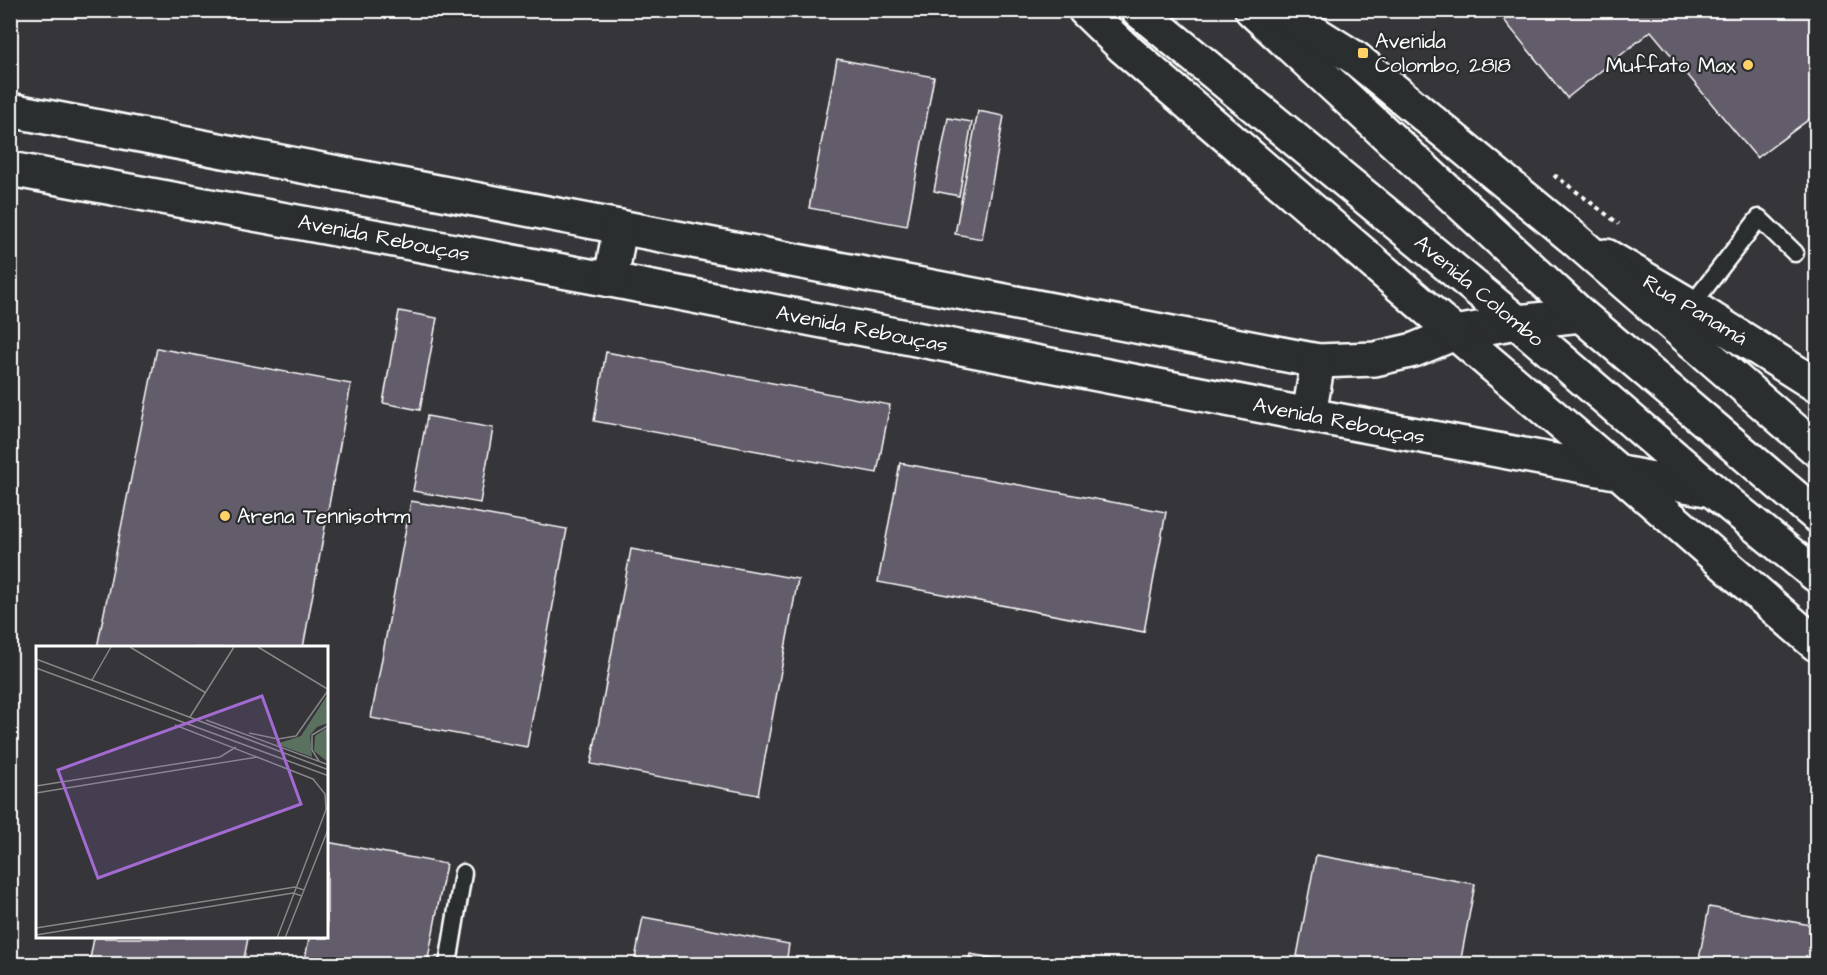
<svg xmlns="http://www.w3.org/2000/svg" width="1827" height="975" viewBox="0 0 1827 975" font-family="'Architects Daughter',sans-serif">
	<rect width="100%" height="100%" fill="#36363a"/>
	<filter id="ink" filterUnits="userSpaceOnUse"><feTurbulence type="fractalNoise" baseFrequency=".0167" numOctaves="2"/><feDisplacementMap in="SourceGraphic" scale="12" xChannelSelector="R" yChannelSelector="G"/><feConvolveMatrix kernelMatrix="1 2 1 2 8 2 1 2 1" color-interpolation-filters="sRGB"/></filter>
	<g filter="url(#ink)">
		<!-- building -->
		<g fill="#645b6b" stroke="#fff" stroke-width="1.5">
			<polygon points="1496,10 1816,10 1816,114 1757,158 1651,31 1567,98"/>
			<polygon points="837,59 934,77 907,226 809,208"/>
			<polygon points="978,111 1004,116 982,239 955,234"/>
			<polygon points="948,118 972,122 959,196 934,191"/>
			<polygon points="399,311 437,318 420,410 383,403"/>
			<polygon points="157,348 351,384 303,648 97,648"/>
			<polygon points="606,352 890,405 877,473 594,421"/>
			<polygon points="427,416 493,428 480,503 413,491"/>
			<polygon points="900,463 1166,512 1144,632 878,582"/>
			<polygon points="411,501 567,529 527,747 371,718"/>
			<polygon points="631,549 798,579 758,795 591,764"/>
			<polygon points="327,842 446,864 427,964 304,964 309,938 327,938"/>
			<polygon points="1316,855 1475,884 1460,964 1342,964 1297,956"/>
			<polygon points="1709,907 1816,926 1816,964 1698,964"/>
			<polygon points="643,917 789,944 786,964 634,964"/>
			<polygon points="94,938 248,938 243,964 89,964"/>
			<polygon points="970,954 1027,964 968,964"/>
		</g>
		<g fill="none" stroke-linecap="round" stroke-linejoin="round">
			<defs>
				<g id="lane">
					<polyline points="1691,306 1759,218 1795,253"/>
					<polyline points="448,964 463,873"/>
				</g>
				<g id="secondary">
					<polyline points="10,110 1318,361 1375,359 1414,350 1455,333 1517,322 1581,315"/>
					<polyline points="10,169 611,280 1309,415 1712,490"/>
					<polyline points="1606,256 1691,306 1816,385"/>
					<polyline points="611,280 620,227"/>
					<polyline points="1455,333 1621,474 1816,644"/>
					<polyline points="1309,415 1318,361"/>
				</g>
				<g id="primary">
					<polyline points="1085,10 1122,46 1455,333"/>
					<polyline points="1138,10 1517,322 1712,490 1816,575"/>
					<polyline points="1252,10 1581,315 1816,515"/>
					<polyline points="1278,10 1355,58 1572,237 1816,449"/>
				</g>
			</defs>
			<!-- lane casing -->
			<use href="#lane" stroke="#fff" stroke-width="21"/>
			<!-- secondary casing -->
			<use href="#secondary" stroke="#fff" stroke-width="38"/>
			<!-- primary casing -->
			<use href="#primary" stroke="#fff" stroke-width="38"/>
			<!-- path -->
			<polyline stroke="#fff" stroke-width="4" stroke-dasharray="4.5 4.5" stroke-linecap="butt" points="1554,178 1556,176 1619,224"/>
			<!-- lane -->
			<use href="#lane" stroke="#2a2d2e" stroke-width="16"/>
			<!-- secondary -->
			<use href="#secondary" stroke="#2a2d2e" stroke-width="33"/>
			<!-- primary -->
			<use href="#primary" stroke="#2a2d2e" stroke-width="33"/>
		</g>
	</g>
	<!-- markers -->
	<g fill="#ffd166" stroke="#2a2d2e" stroke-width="2">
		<rect x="1357" y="47" width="12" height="12" rx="3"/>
		<circle cx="1748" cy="65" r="6"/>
		<circle cx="225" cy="516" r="6"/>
	</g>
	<g text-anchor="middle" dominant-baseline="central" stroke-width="4.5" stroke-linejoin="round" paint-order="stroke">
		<!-- poi labels -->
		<g font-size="21" fill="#fff" stroke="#2a2d2e" text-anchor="start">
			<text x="1375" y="41">Avenida<tspan x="1375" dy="24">Colombo, 2818</tspan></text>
			<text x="1736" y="65" text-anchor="end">Muffato Max</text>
			<text x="237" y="516">Arena Tennisotrm</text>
		</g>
		<!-- street labels -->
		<g font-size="21" fill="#fff" stroke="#2a2d2e">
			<text transform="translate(384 238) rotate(11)">Avenida Rebouças</text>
			<text transform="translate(1479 291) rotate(40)">Avenida Colombo</text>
			<text transform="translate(1695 310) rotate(31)">Rua Panamá</text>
			<text transform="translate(862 329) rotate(11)">Avenida Rebouças</text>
			<text transform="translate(1339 421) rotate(11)">Avenida Rebouças</text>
		</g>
	</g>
	<!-- overview -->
	<g transform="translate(36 646)">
		<rect width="292" height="292" fill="#36363a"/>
		<path d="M292,48V77L281,81L274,89L276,111L240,98L265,90ZM292,81V116L278,105L279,90Z" fill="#59715e"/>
		<path fill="none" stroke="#868689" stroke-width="1.5" d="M94,1L170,47M222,1L293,44M0,13L293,124M0,22L293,130M56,34L75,1M154,71L198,1M170,74L293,119M139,79L277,133L289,148L290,164M213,87L242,93L260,90L293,43M283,115L276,104V89L293,79M0,140L184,111L200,101M0,147L221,111M0,282L259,241L268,244M0,289L257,247L266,250M241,292L291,161M249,292L293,181"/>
		<path fill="#a36bd2" fill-opacity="0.15" stroke="#a36bd2" stroke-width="3" d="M226,50L265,158L62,232L22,124Z"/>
		<rect width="292" height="292" fill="none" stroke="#fff" stroke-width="3"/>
	</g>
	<!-- margin -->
	<rect width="1827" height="975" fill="none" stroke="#2a2d2e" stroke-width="36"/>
	<rect x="18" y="18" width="1791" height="939" fill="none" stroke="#fff" stroke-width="2" filter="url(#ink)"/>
</svg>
